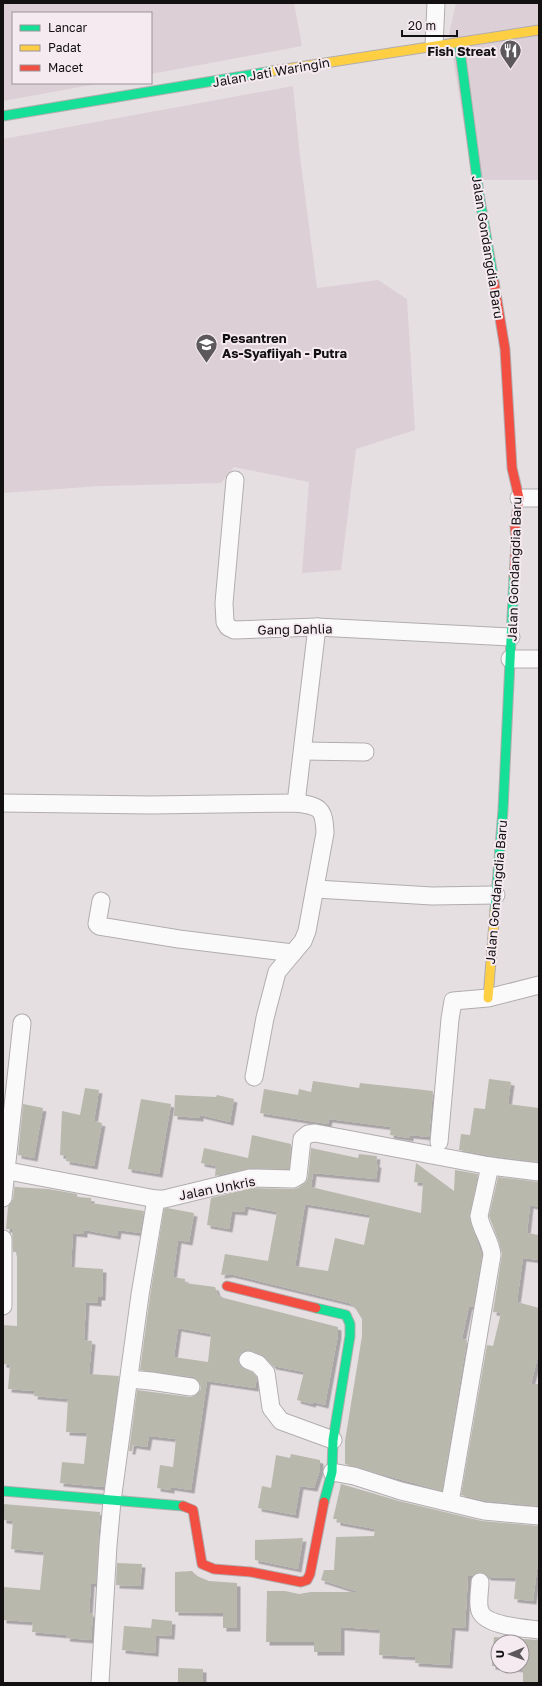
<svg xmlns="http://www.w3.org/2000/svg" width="542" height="1686" viewBox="0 0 542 1686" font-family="'Golos Text',sans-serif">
	<defs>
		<filter id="shadow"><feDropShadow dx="3.5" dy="3.5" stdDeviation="0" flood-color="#0004"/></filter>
	</defs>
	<rect width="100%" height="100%" fill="#e5dfe2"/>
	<!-- built -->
	<g fill="#dccfd6">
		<polygon points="3,3 294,3 302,46 151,74 151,13 13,13 13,83 102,83 3,101"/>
		<polygon points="456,3 539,3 539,180 473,180 449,34"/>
		<polygon points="293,86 300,157 317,288 378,280 407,299 415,430 356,449 341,570 302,573 309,482 234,467 221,483 101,486 3,493 3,139"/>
	</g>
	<!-- building -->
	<g fill="#b8b8ac" fill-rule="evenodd" filter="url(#shadow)">
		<polygon points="489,1079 511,1082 508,1104 539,1108 539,1148 537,1162 492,1156 459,1150 461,1134 470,1135 474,1108 485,1109"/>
		<polygon points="313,1081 359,1088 360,1083 433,1091 429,1137 410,1135 410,1138 390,1135 391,1127 329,1119 328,1124 260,1113 264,1089 298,1095 299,1089 311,1092"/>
		<polygon points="85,1088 99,1090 94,1121 102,1123 94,1166 66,1161 67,1156 60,1155 62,1111 80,1115"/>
		<polygon points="175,1095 216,1097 217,1095 234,1099 230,1122 200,1115 200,1118 174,1116"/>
		<polygon points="141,1099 171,1104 159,1174 128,1169"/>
		<polygon points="23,1104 43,1108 34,1158 18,1155"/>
		<polygon points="252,1135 291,1144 289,1169 250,1168 215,1176 216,1166 201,1163 204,1148 248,1158"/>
		<path d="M311,1148L358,1158L359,1154L377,1156L376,1164H378L376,1179L313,1173L311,1187L421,1213L423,1183L414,1182L416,1163L454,1191L455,1170L478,1174L469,1218L482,1255L473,1307L469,1306L462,1339L467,1340L442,1491L345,1464V1441L362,1336V1319L354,1306L349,1303L230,1274L221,1275L225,1254L268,1261L277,1212L245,1206L244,1212L232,1211L229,1229L207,1225L211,1198L251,1188L293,1189L298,1188L306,1182L308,1177ZM305,1204L370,1215L364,1245L335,1238L328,1271L295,1266Z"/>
		<polygon points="498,1177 539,1182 539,1207 530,1205 527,1233 539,1235 539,1260 523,1258 517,1302 539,1308 539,1352 531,1384 539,1384 539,1506 486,1501 461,1495 487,1345 493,1346 501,1313 493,1312 502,1254 499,1242 489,1216"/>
		<polygon points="15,1182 15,1187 48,1189 77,1194 77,1197 91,1198 91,1203 144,1211 140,1233 118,1230 117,1236 84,1230 84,1234 73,1233 71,1267 103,1269 102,1297 98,1297 98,1303 86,1302 84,1340 92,1341 89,1374 119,1376 104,1487 60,1483 62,1462 84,1464 87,1433 66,1432 68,1399 34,1396 35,1391 8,1389 10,1365 3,1364 3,1325 17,1326 17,1252 13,1252 12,1229 6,1229 8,1207 13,1199"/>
		<path d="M167,1208L194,1213L189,1242L178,1240L173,1277L185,1279V1283L215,1287L218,1295L224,1298L338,1327V1335L325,1405L313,1402L312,1404L297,1400L304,1372L273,1366L262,1355L251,1351L242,1352L239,1356L238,1361L240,1366L252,1372L257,1377L255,1388L207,1381L191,1490L171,1487V1490L157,1488L160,1465L173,1467L176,1439L149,1436L147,1447L133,1445L132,1451H129L137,1390L190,1397L195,1396L201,1389L200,1383L193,1377L140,1370L150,1296L164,1209ZM178,1328L211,1334L208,1362L174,1357Z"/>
		<polygon points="291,1454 320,1460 320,1470 314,1488 300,1486 295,1515 258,1508 262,1486 271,1488 276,1455 290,1458"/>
		<polygon points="341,1484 399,1501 482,1521 539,1526 539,1554 533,1601 514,1599 516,1578 488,1577 481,1572 476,1573 472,1576 468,1576 465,1628 452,1627 449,1665 415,1663 416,1657 379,1655 380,1630 341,1627 341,1652 314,1652 314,1642 266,1642 267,1591 285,1591 299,1594 311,1592 359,1592 321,1580 324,1570 334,1570 336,1537 374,1536 375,1529 337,1522 337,1519 333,1519"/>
		<polygon points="3,1504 100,1512 96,1584 91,1583 89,1613 93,1614 91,1640 66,1638 67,1635 32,1632 33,1622 3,1620 3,1587 40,1590 44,1552 11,1549 13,1521 3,1520"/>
		<polygon points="303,1538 298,1569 255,1560 255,1540"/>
		<polygon points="117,1563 142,1564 140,1586 116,1585"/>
		<polygon points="192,1571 197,1576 209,1581 237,1583 237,1628 223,1628 223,1613 175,1612 175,1572"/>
		<polygon points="152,1619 172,1621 171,1636 156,1635 155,1653 122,1650 124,1626 151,1628"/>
		<path d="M494,1637L539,1640V1683L523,1682V1669L492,1666ZM498,1642H522V1666H498Z"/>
		<polygon points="178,1668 203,1669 203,1683 178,1683"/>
	</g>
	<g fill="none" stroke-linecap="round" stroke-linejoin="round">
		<defs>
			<g id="street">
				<polyline points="434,46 436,3"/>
				<polyline points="235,480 224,603 225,622 228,627 234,630 317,627 511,637"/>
				<polyline points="519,498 539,498"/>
				<polyline points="510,659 539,659"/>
				<polyline points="303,751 365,752"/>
				<path d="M3,803L150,805L296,803C320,806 324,808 325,833L307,931L303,941L277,972L265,1018L254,1077"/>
				<polyline points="296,803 317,627"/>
				<polyline points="316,889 432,896 496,895"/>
				<polyline points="101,901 97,924 99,926 179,939 293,953"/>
				<polyline points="439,1142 450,1019 453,1001 488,998 539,985"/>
				<polyline points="3,1170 156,1199 164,1199 250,1178 293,1179 298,1176 302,1139 308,1134 315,1133 490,1166 539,1172"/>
				<polyline points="3,1198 22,1023"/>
				<polyline points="3,1239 3,1306"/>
				<polyline points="248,1360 258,1364 266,1373 271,1408 281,1421 333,1440"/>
				<polyline points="129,1379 151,1381 191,1387"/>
				<polyline points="332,1472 354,1476 401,1491 484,1511 539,1516"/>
				<path d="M450,1502L492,1255C491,1241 481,1230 479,1216L490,1166"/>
				<path d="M480,1582C480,1590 477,1603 480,1611C486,1626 524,1628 539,1630"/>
				<polyline points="100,1683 108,1545 112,1501 140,1295 156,1199"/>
			</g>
			<g id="fast">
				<polyline points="459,43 479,194 494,282"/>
				<polyline points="3,116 273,71"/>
				<polyline points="495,910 503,810 514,576"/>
				<polyline points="316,1308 346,1315 350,1324 350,1336 333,1440 332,1472 324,1502"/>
				<polyline points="3,1491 183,1506"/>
			</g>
			<g id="slow">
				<polyline points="273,71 539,30"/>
				<polyline points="488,998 495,910"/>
			</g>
			<g id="jam">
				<polyline points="494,282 505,349 512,468 519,498 515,526 516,544 514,576"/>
				<polyline points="227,1286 316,1308"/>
				<polyline points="183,1506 193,1510 202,1564 214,1569 251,1572 301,1582 307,1580 310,1574 324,1502"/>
			</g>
		</defs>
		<!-- street casing -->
		<use href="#street" stroke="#b1adaf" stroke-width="19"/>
		<!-- fast casing -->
		<use href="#fast" stroke="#b1adaf" stroke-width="11"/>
		<!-- slow casing -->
		<use href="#slow" stroke="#b1adaf" stroke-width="11"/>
		<!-- jam casing -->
		<use href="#jam" stroke="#b1adaf" stroke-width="11"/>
		<!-- street -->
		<use href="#street" stroke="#fbfafb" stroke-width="17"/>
		<!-- fast -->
		<use href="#fast" stroke="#16e098" stroke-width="9"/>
		<!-- slow -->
		<use href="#slow" stroke="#ffcf43" stroke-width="9"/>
		<!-- jam -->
		<use href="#jam" stroke="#f24e42" stroke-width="9"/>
	</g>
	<!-- icons -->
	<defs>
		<symbol id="restaurant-pin" viewBox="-11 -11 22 30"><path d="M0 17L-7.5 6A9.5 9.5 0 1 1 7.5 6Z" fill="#5c585b" stroke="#f5eaf0"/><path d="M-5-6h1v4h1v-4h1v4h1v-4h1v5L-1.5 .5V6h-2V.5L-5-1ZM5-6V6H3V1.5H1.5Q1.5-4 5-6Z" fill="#fff"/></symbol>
		<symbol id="school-pin" viewBox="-11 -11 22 30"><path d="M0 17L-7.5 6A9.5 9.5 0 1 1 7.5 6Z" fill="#5c585b" stroke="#f5eaf0"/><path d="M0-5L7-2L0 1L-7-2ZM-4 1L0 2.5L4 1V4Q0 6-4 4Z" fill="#fff"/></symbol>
	</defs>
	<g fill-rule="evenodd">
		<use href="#restaurant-pin" x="498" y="38" width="25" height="34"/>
		<use href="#school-pin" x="194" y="332" width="25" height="34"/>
	</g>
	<g text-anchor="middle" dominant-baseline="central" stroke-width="4" stroke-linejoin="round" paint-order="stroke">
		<!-- poi labels -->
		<g font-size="13" font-weight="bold" fill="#131012" stroke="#f5eaf0" text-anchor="end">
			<text x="496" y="51">Fish Streat</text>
			<text x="222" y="338" text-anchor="start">Pesantren<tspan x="222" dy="15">As-Syafiiyah - Putra</tspan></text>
		</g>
		<!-- street labels -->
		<g font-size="13" fill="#131012" stroke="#f5eaf0">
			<text transform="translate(271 72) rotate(-10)">Jalan Jati Waringin</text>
			<text transform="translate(488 247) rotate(81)">Jalan Gondangdia Baru</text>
			<text transform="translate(514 569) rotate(-88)">Jalan Gondangdia Baru</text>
			<text transform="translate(295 629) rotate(-1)">Gang Dahlia</text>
			<text transform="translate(496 892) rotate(-85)">Jalan Gondangdia Baru</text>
			<text transform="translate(217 1188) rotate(-11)">Jalan Unkris</text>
		</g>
	</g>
	<!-- border -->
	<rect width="542" height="1686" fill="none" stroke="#131012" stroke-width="8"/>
	<!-- legend -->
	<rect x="12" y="12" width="140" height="72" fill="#f5eaf0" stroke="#9b9397"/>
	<rect x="20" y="25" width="20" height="6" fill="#16e098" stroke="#9b9397"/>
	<text x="48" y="32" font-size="12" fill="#131012">Lancar</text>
	<rect x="20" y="45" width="20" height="6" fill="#ffcf43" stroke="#9b9397"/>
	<text x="48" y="52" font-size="12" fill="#131012">Padat</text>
	<rect x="20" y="65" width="20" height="6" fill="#f24e42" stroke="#9b9397"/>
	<text x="48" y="72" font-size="12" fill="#131012">Macet</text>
	<!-- north arrow -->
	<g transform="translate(510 1654) rotate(269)"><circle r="19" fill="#f5eaf0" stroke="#9b9397"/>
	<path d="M0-3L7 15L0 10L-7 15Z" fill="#5c585b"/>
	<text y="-6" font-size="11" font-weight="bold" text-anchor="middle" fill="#131012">U</text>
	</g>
	<!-- scale -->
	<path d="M402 30v6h55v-6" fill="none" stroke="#131012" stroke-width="2"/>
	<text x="408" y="30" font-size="12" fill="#131012" stroke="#f5eaf0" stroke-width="3" paint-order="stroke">20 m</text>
</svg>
